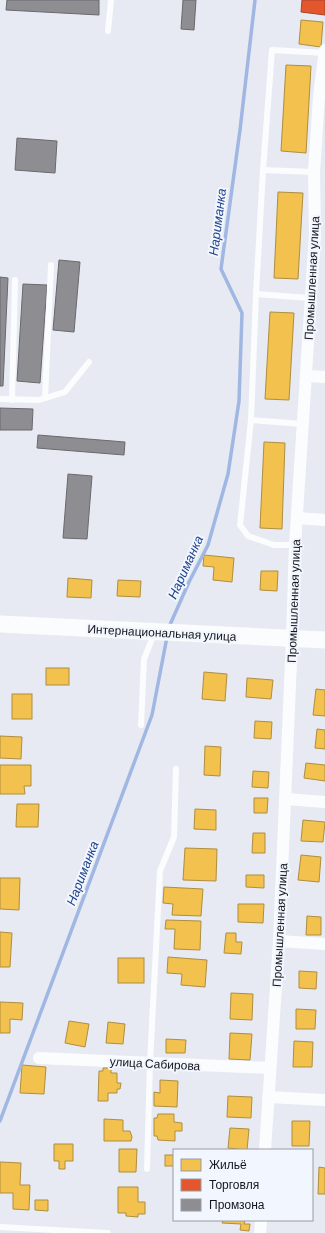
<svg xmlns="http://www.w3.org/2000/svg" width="325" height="1233" viewBox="0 0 325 1233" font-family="Barlow,sans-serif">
	<rect width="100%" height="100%" fill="#e7eaf2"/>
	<!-- homes -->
	<g fill="#f2c14e" stroke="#af8e3f">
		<polygon points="301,20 323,22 321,47 299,44"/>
		<polygon points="286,65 311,66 306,153 281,151"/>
		<polygon points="278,192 303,193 298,279 274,278"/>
		<polygon points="270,312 294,313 289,400 265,399"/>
		<polygon points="264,442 285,443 282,529 260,528"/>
		<polygon points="204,555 234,558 232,582 213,580 214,567 203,566"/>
		<polygon points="261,571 278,571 277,591 260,590"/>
		<polygon points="68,578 92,580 91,598 67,597"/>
		<polygon points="118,580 141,581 140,597 117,596"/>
		<rect x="46" y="668" width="23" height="17"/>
		<polygon points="204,672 227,674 225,701 202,699"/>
		<polygon points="247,678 273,680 271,699 246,697"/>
		<polygon points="316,689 325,690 325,716 313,715"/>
		<rect x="12" y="694" width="20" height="25"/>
		<polygon points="255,721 272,722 271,739 254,738"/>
		<polygon points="317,729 325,730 325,749 315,748"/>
		<polygon points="0,736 22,737 21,759 0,758"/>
		<polygon points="205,746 221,747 220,776 204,775"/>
		<polygon points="306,763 325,765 325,781 304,778"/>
		<polygon points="0,765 31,765 31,786 24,786 25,794 0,794"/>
		<polygon points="253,771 269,772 268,788 252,787"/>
		<polygon points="254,798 268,798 267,813 254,813"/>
		<polygon points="17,804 39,804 38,827 16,827"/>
		<polygon points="195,809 216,810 216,830 194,829"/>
		<polygon points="303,820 325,822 323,842 301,841"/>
		<polygon points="253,833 265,833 265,853 252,853"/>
		<polygon points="185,848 217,849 216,881 183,880"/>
		<polygon points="301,855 321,857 319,882 298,880"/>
		<polygon points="246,875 264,875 264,888 246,887"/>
		<polygon points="0,878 20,878 19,910 0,909"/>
		<polygon points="164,887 203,889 201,916 172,915 173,904 163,903"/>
		<polygon points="238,904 264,904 263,923 238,922"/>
		<polygon points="307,916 321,917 321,935 306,935"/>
		<polygon points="166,920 201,921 200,950 174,949 175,929 165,929"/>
		<polygon points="0,932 12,933 10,967 0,967"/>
		<polygon points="226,933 236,933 236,942 242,942 241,954 224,953"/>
		<polygon points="168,957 207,960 205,987 181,985 182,974 167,973"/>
		<rect x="118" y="958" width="26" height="25"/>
		<polygon points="299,971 317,972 316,989 299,988"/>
		<polygon points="231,993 253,994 252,1020 230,1019"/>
		<polygon points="0,1002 23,1003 22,1020 10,1019 10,1033 0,1033"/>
		<polygon points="296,1009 316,1010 315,1029 296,1029"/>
		<polygon points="69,1021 89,1024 85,1047 65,1043"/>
		<polygon points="108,1022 125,1024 123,1044 106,1043"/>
		<polygon points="230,1033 252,1034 250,1060 229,1059"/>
		<polygon points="166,1039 186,1040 185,1053 166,1053"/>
		<polygon points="294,1041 313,1042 312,1067 293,1067"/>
		<polygon points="22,1065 46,1067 44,1094 20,1093"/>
		<polygon points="103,1068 111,1068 111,1073 117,1073 117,1083 121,1083 120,1089 117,1089 117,1093 108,1093 108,1101 98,1101 99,1071 103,1071"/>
		<polygon points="160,1080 178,1081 177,1107 154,1106 154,1092 160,1093"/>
		<polygon points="228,1096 252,1097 251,1118 227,1117"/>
		<polygon points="158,1114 174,1114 174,1122 182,1123 182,1131 175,1131 175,1141 158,1140 157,1136 154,1136 154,1118 157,1118"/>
		<polygon points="104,1119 123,1120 123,1131 130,1131 132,1137 131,1141 104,1141"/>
		<polygon points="292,1121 310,1121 309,1146 292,1146"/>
		<polygon points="230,1128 249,1129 247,1150 228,1148"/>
		<polygon points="54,1144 73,1144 73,1161 65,1161 65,1169 59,1169 59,1161 54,1161"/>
		<polygon points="119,1149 137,1149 136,1172 119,1172"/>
		<rect x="165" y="1155" width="9" height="11"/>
		<polygon points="0,1162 21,1163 20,1185 30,1185 29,1210 13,1209 13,1193 0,1193"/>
		<polygon points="319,1167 325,1168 325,1194 318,1194"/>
		<polygon points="118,1187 138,1187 138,1202 145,1202 145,1214 138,1214 138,1217 126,1216 126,1213 118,1213"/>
		<polygon points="35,1200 48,1200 48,1211 35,1210"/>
		<polygon points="223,1220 245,1220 244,1224 250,1224 249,1231 240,1230 241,1224 222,1223"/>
	</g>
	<!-- shops -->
	<polygon fill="#e4572e" stroke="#a64428" points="302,0 325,0 325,15 301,12"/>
	<!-- industry -->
	<g fill="#8d8d92" stroke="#69696e">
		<polygon points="7,0 99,0 99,15 6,10"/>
		<polygon points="183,0 196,0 194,30 181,29"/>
		<polygon points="17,138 57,141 55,173 15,170"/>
		<polygon points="59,260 80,262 74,332 53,330"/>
		<polygon points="0,277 8,278 3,386 0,386"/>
		<polygon points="23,284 47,285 40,383 17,381"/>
		<polygon points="0,408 33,409 32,430 0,430"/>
		<polygon points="38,435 125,442 124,455 37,448"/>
		<polygon points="68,474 92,476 87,539 63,538"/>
	</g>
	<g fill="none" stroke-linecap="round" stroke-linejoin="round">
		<!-- stream -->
		<g stroke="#a0b7e3" stroke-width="3.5">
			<polyline points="169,627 189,582 208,545 228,474 239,401 242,313 221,269 240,130 255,0"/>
			<polyline points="0,1121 152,715 167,637"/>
		</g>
		<!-- lane -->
		<g stroke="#fbfcfd" stroke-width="6">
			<polyline points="108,31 111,0"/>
			<polyline points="263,170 314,172"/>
			<polyline points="256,294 310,298"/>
			<polyline points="45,398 51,265"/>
			<polyline points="0,399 39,400 65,392 89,362"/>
			<polyline points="12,400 15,280"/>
			<polyline points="251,420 302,424"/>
			<polyline points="295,545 274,545 248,536 240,525 251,420 256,294 263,170 272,50 325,53"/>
			<polyline points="141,725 144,659 154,634"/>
			<polyline points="147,1169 150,1062 160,871 174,837 176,769"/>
			<polyline points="0,1227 108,1233"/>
		</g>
		<!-- street -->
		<g stroke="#fbfcfd" stroke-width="12">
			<polyline points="306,376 325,377"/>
			<polyline points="297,518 325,520"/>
			<polyline points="286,799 325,802"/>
			<polyline points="279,941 325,944"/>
			<polyline points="39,1058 270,1068"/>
			<polyline points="268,1097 325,1100"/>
			<polyline points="265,1150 279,941 292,638 295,545 315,234 314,172 319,96 325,50"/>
			<polyline points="260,1233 261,1220"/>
		</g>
		<!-- secondary -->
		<polyline stroke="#fbfcfd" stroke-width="17" points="0,624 325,640"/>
	</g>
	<g text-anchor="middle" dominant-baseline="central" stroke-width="4" stroke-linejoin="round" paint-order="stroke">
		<!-- street labels -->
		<g font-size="12" fill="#14161b" stroke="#f2f6fe">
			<text transform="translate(311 278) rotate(-87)">Промышленная улица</text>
			<text transform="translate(293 601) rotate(-88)">Промышленная улица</text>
			<text transform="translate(162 632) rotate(3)">Интернациональная улица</text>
			<text transform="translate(279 925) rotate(-87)">Промышленная улица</text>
			<text transform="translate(155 1063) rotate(3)">улица Сабирова</text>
		</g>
		<!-- water labels -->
		<g font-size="13" font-style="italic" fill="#23458c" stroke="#f2f6fe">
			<text transform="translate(217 222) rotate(-83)">Нариманка</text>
			<text transform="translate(185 567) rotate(-66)">Нариманка</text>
			<text transform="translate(82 873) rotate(-69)">Нариманка</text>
		</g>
	</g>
	<!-- legend -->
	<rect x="173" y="1149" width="140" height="72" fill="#f2f6fe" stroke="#999ca3"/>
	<rect x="181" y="1159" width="20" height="12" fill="#f2c14e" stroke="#999ca3"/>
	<text x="209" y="1169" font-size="12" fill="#14161b">Жильё</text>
	<rect x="181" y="1179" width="20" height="12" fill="#e4572e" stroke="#999ca3"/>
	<text x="209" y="1189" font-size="12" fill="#14161b">Торговля</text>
	<rect x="181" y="1199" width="20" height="12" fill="#8d8d92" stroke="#999ca3"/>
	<text x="209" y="1209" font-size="12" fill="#14161b">Промзона</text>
</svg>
